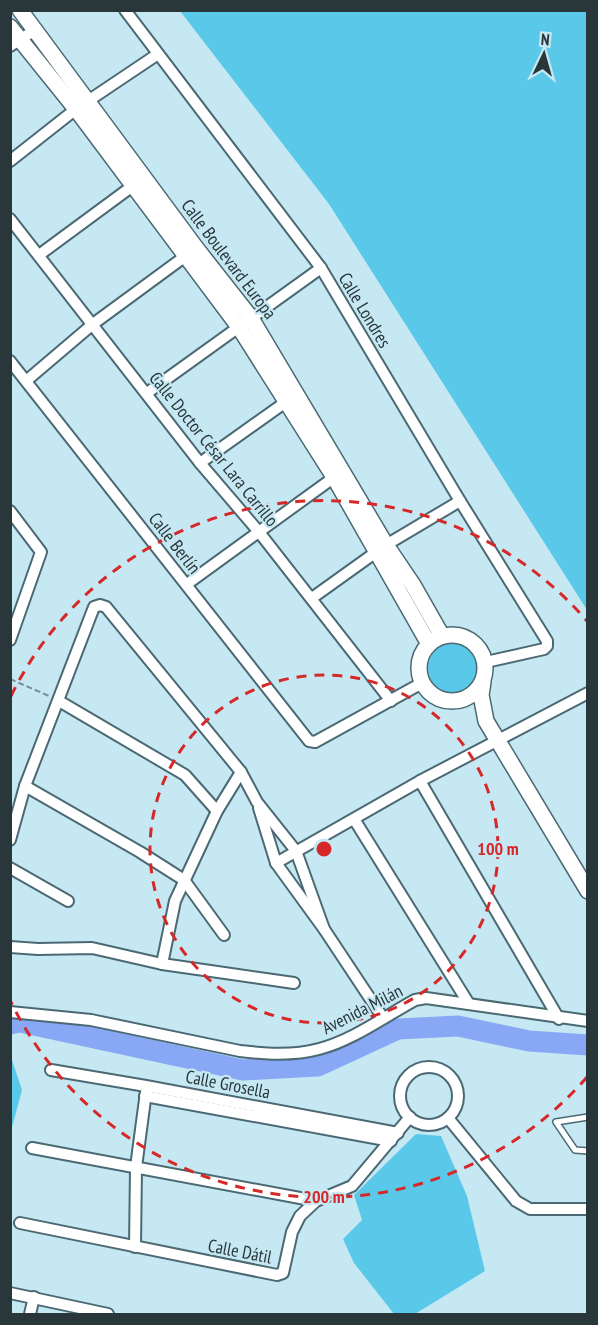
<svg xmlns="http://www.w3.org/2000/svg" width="598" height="1325" viewBox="0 0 598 1325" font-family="'PT Sans Narrow',sans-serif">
	<rect width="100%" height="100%" fill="#c6e8f3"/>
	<!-- green -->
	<g fill="#5ac9e9">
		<polygon points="180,11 587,11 587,610 329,204"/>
		<circle cx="454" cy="668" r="26"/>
		<polygon points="11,1057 22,1090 11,1131"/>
		<polygon points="416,1134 441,1136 467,1196 485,1271 415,1314 394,1314 354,1263 343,1239 362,1220 354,1195"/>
	</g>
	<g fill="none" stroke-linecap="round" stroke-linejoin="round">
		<!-- river -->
		<polyline stroke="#88a8f6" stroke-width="21" points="10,1024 20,1022 243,1070 318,1066 398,1029 458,1026 529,1041 588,1045"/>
		<defs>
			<polyline id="lane" points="588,1117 556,1122 575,1150 588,1151"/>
			<g id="street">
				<polyline points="125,10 321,268 460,501 547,641 547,646 544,649 486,662"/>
				<polyline points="10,46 35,30"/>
				<polyline points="10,161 76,109 158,54"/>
				<polyline points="10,219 200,463 259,532 391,701"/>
				<polyline points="39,255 138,182"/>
				<polyline points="10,361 309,741 315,742 422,683"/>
				<polyline points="26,381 93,324 191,252"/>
				<polyline points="147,393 321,268"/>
				<polyline points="200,463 290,399"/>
				<polyline points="10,511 41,552 10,640"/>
				<polyline points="187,584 340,473"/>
				<polyline points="312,598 386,545 460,501"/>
				<polyline points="59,701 185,775 217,811"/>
				<polyline points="420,781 559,1019"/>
				<polyline points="25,786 140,852 184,880 224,935"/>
				<polyline points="259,808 276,863 324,929 383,1018"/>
				<polyline points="354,819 469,1004"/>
				<polyline points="10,840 25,786 94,607 100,605 106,607 241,772 257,802 296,851 324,929"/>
				<polyline points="276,863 420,781 588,693"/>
				<polyline points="10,868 68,901"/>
				<polyline points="10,947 38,949 92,948 162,964 294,983"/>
				<polyline points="162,964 175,901 217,811 241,772"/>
				<path d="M10,1012L91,1020L240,1051C266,1054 293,1056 319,1049C353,1040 384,1017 415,1000L426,998L588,1021"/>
				<circle cx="429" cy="1096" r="29"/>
				<polyline points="51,1070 146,1086 398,1133"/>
				<polyline points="145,1096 391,1141"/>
				<polyline points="448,1118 516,1201 530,1209 588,1209"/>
				<polyline points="32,1148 316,1201"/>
				<polyline points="20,1223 277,1275 283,1273 292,1232 300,1216 316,1201 352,1186 410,1117"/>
				<polyline points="135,1247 136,1167 146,1092"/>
				<polyline points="10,1293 108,1314"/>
				<polyline points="30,1314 34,1297"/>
			</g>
			<g id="secondary">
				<polyline points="20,10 196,248 251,318 386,545 413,585 442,636"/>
				<polyline points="10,27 76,109 239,327 334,477 429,644"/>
				<circle cx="452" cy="668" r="33"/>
				<polyline points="483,682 481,695 486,721 588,891"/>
			</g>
		</defs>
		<!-- lane casing -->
		<use href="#lane" stroke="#4b6973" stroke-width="8"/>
		<!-- street casing -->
		<use href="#street" stroke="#4b6973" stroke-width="14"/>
		<!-- secondary casing -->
		<use href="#secondary" stroke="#4b6973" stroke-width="18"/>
		<!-- path -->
		<polyline stroke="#788f97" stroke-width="2" stroke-dasharray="6 3" stroke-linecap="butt" points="10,679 49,696"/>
		<!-- lane -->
		<use href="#lane" stroke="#fff" stroke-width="5"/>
		<!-- street -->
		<use href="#street" stroke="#fff" stroke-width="10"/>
		<!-- secondary -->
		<use href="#secondary" stroke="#fff" stroke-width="15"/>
	</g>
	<!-- distance rings -->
	<g fill="none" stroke="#d62828" stroke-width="3" stroke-dasharray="10 8">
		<circle cx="324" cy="849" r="174"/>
		<path d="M587 1077A348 348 0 0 1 11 1002M11 696A348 348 0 0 1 587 621"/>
	</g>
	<g text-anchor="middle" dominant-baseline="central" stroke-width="4.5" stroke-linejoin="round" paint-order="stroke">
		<!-- street labels -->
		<g font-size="18" fill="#29363a" stroke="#c6e8f3">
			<text transform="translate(229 259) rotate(53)">Calle Boulevard Europa</text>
			<text transform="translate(365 310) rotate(59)">Calle Londres</text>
			<text transform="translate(214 449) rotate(51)">Calle Doctor César Lara Carrillo</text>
			<text transform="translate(175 543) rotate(52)">Calle Berlín</text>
			<text transform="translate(362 1009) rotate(-27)">Avenida Milán</text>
			<text transform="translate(228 1084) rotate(11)">Calle Grosella</text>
			<text transform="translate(240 1251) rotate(11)">Calle Dátil</text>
		</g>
	</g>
	<circle cx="324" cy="849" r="9" fill="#d62828" stroke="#c6e8f3" stroke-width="3"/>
	<g font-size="18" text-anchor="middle" font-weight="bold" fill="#d62828" stroke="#c6e8f3" stroke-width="4.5" stroke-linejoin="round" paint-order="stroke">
		<text x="498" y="855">100 m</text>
		<text x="324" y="1203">200 m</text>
	</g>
	<!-- border -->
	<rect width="598" height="1325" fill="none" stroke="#29363a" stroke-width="24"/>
	<!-- north arrow -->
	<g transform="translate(544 54) rotate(5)" stroke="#c6e8f3" stroke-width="4.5" paint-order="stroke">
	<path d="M0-4.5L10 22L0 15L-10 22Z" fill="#29363a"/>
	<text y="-9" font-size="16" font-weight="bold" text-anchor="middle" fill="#29363a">N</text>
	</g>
</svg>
